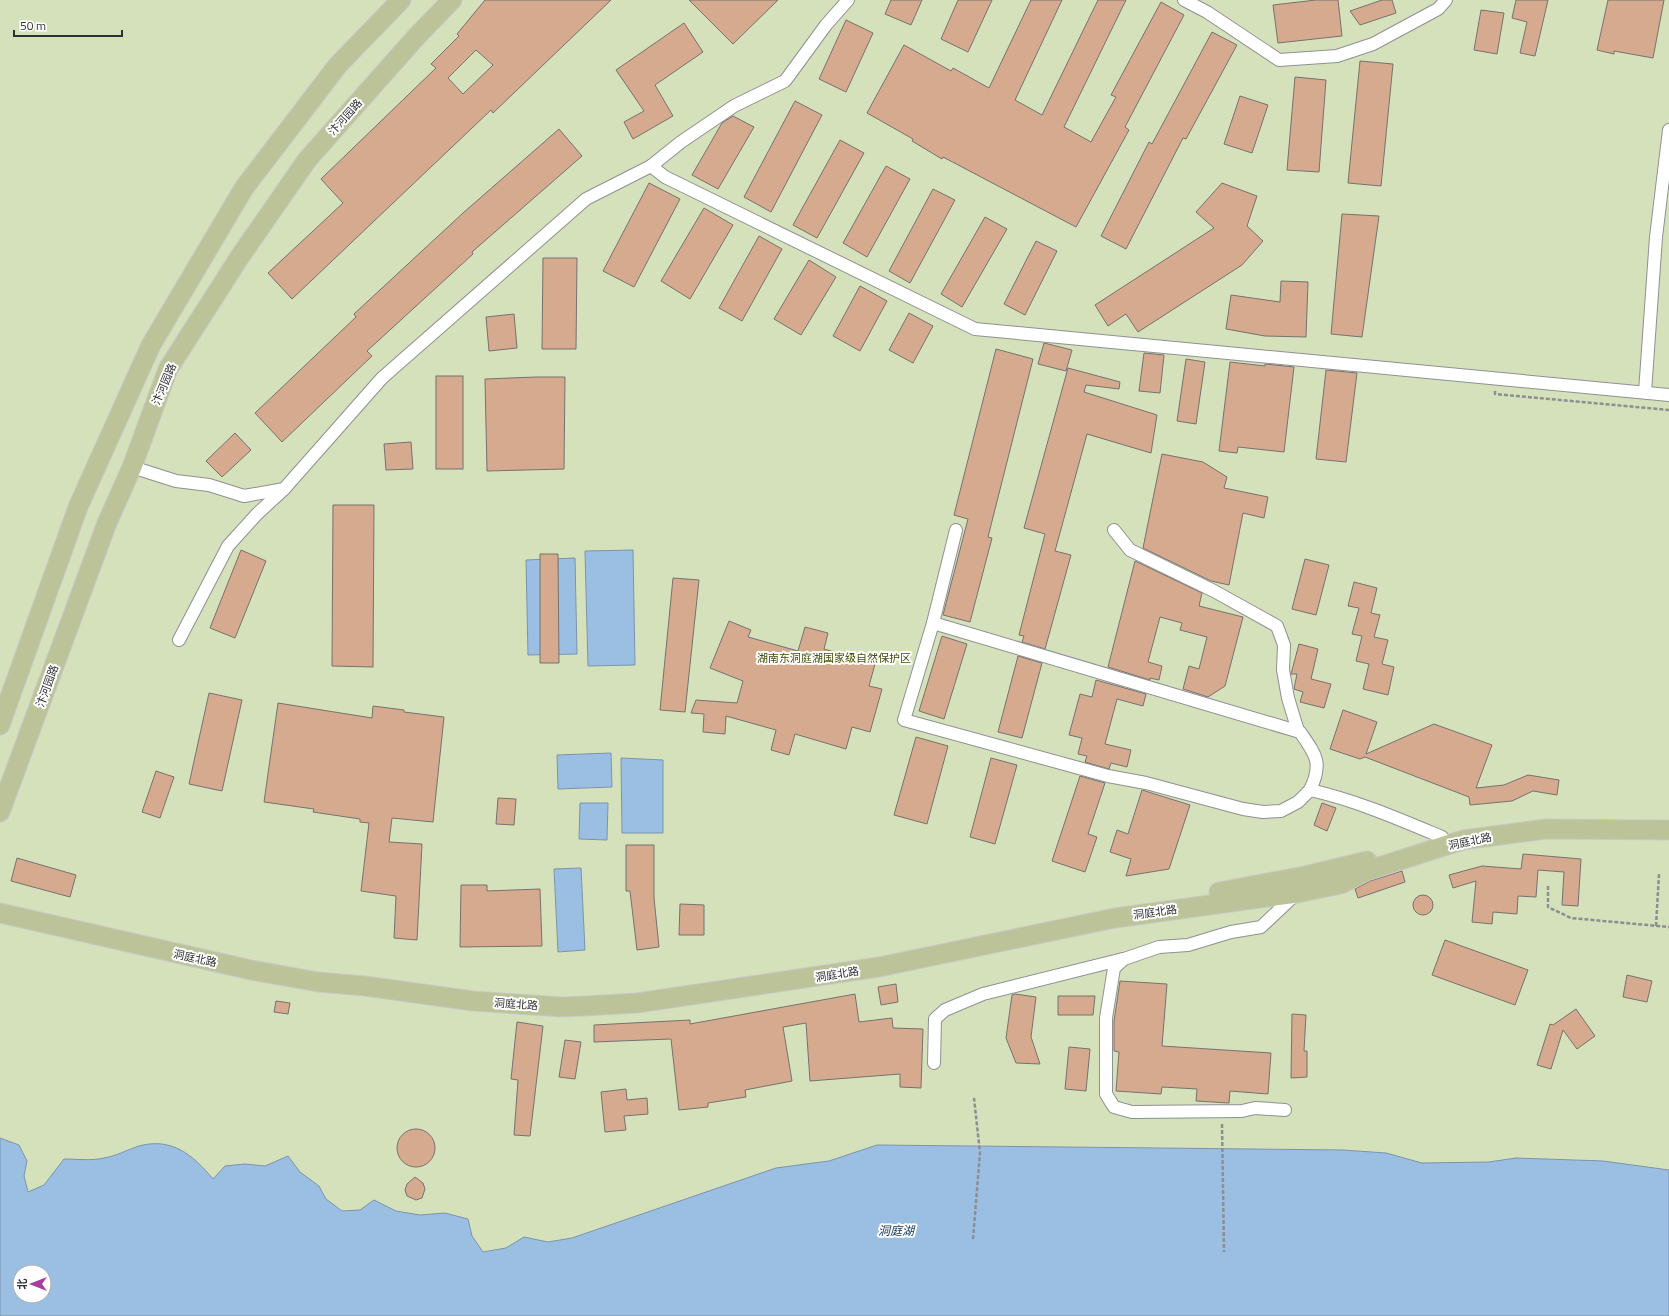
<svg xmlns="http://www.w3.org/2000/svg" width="1669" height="1316" viewBox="0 0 1669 1316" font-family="'Titillium Web','Noto Sans SC',sans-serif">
	<rect width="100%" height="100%" fill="#eceef3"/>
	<!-- green -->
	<path fill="#d5e1ba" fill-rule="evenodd" d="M0,0H1669V1316H0ZM20,1272H44V1296H20Z"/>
	<!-- water -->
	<g fill="#9bbfe2" stroke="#7b94ad" fill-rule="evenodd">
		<polygon points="633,550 635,665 588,666 585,551"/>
		<polygon points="575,558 577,654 528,655 526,560"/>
		<polygon points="611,753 612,787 558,789 557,755"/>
		<polygon points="621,758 663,760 663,833 622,833"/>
		<polygon points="580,803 608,803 607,840 579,839"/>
		<polygon points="581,868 585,950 558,952 554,869"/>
		<path d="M0,1138L19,1145L27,1161L24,1176L28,1192L44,1185L64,1159C76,1159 92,1161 104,1158C116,1156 127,1150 139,1146C172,1137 193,1155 213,1179L225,1166L245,1164L265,1166L288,1156L300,1172L319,1186L326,1199L342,1211L360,1210L374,1200L396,1211L420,1215L445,1213L468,1219L472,1236L483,1252L506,1248L524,1237L548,1242L572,1238L776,1168L829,1161L877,1145L1343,1150L1386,1153L1422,1163L1489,1162L1516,1158L1603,1161L1669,1170V1316H0ZM20,1272H44V1296H20Z"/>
	</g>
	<!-- building -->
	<g fill="#d5aa8f" stroke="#76726f" fill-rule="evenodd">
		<path d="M485,0H611L493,113L491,110L292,299L268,273L343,203L321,179L436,68L431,64L459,36L457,34ZM476,50L493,65L463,94L448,78Z"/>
		<polygon points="689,0 778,0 733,44"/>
		<polygon points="891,0 922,0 911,25 885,14"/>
		<polygon points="958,0 992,0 968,52 941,39"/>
		<polygon points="1031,0 1062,0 1015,100 1042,115 1098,0 1126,0 1064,127 1091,142 1116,97 1111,95 1161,2 1184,15 1125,127 1129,130 1076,227 943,157 942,159 912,141 913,139 867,113 904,45 951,71 953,68 989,88"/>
		<polygon points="1316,0 1338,0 1342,36 1278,43 1273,5"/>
		<polygon points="1382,0 1392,0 1396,13 1360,25 1350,11"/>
		<polygon points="1516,0 1548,0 1535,56 1520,53 1527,22 1512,18"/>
		<polygon points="1608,0 1664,0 1653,58 1614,51 1614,54 1597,50"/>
		<polygon points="1481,10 1504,13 1497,54 1474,50"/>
		<polygon points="846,20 873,33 846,92 819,79"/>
		<polygon points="684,23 703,52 655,85 673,116 633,139 624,122 644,111 616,70"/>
		<polygon points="1212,32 1237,45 1186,139 1183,138 1126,249 1101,236 1149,142 1152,144"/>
		<polygon points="1360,61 1393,64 1381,186 1348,183"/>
		<polygon points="1295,77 1326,80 1319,172 1287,170"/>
		<polygon points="1240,96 1268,105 1252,153 1224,144"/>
		<polygon points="795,101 822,115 771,212 744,197"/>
		<polygon points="733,116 754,127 718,189 692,175 722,123"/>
		<polygon points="559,129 582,156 472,252 473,254 367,351 372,356 282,442 255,413 356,317 354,314 463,213"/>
		<polygon points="840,140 864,153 817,238 793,225"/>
		<polygon points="886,166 910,179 867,257 843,243"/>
		<polygon points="649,183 680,199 634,287 603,271"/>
		<polygon points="1222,183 1257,196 1247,226 1263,241 1242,265 1138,332 1126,314 1108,326 1095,305 1214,228 1196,212"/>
		<polygon points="933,189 955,200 910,283 889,271"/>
		<polygon points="704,208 733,225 690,299 661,281"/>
		<polygon points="1342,214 1379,216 1362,337 1331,334"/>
		<polygon points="985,217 1007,229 962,307 941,294"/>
		<polygon points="759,236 782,249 742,321 719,308"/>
		<polygon points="1036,241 1057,251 1025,315 1004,304"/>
		<polygon points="543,258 577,258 576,349 542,349"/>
		<polygon points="809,260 836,277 801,335 774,319"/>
		<polygon points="1281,281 1308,282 1306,337 1265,336 1226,329 1231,295 1280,302"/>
		<polygon points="860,286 887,301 860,351 833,336"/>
		<polygon points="909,313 933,326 913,363 889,350"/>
		<polygon points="514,314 517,348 489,351 486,317"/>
		<polygon points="1044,343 1072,350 1066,371 1038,364"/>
		<polygon points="996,349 1033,359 988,537 992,538 970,622 943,615 968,519 954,515"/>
		<polygon points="1144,353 1164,355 1160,393 1139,391"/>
		<polygon points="1186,359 1205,362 1196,424 1177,421"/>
		<polygon points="1230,362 1265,366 1265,364 1294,367 1284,452 1238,447 1237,453 1219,451"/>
		<polygon points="1068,368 1120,382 1119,389 1086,385 1084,392 1157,415 1151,453 1087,434 1055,551 1071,555 1045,649 1022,642 1024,636 1019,635 1045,534 1024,528"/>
		<polygon points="1326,370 1357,373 1346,462 1316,459"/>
		<rect x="436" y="376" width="27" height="93"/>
		<polygon points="536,377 565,377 564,469 487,471 485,379"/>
		<polygon points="235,433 251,450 222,477 206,461"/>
		<polygon points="411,442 413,469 386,470 384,444"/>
		<polygon points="1162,454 1203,462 1227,477 1224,488 1268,497 1264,518 1243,513 1229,585 1211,581 1143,548"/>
		<polygon points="333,505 374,505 373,667 332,666"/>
		<polygon points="241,550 266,561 235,638 210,628"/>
		<polygon points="540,554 558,554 559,663 540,663"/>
		<polygon points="1305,559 1329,565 1316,615 1292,609"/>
		<polygon points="1135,561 1202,593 1199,606 1243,617 1225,686 1208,697 1183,689 1189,666 1199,669 1207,637 1180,630 1182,623 1160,617 1148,662 1162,666 1159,680 1150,678 1150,680 1108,667"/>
		<polygon points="673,578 699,580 685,712 660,710"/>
		<polygon points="1354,582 1377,588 1371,613 1380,615 1374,637 1388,640 1382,664 1394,667 1388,695 1363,689 1369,664 1356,661 1362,636 1352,634 1359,608 1348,606"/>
		<polygon points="729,621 751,630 748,637 798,651 805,627 828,633 824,649 875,664 869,686 882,689 870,732 852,727 846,749 795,734 789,755 771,750 776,730 726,716 725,734 703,732 704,714 691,713 696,700 737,703 743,681 710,668"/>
		<polygon points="942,636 967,644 944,719 919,711"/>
		<polygon points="1299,644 1318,649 1311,679 1331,684 1324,708 1300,702 1303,692 1294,689 1297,674 1291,674"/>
		<polygon points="1018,656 1042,663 1022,738 998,732"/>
		<polygon points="1096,680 1146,694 1143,706 1117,699 1105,744 1131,750 1127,767 1111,763 1109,769 1085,762 1087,756 1078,754 1082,738 1069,735 1080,694 1092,697"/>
		<polygon points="209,693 242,700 222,791 189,784"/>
		<polygon points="278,703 372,718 373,706 404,710 404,712 444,717 433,822 392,818 389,842 422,844 417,940 394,938 396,896 361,891 369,823 360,822 360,819 313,812 314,809 264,802"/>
		<polygon points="1343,710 1377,722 1366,754 1434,724 1492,745 1476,788 1504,785 1528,775 1559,780 1557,795 1533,791 1512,801 1470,805 1469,797 1365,757 1360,759 1330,749"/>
		<polygon points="916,737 948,746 927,824 894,815"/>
		<polygon points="991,758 1017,765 995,844 970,837"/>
		<polygon points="156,771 174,777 160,818 142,812"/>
		<polygon points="1080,776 1105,783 1088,834 1097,837 1085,872 1052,861"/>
		<polygon points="1142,790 1190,805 1169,869 1126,876 1131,859 1110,852 1117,830 1128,834"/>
		<polygon points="498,798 516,799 514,825 496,824"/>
		<polygon points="1322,803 1336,808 1327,831 1314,825"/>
		<polygon points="626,845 654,845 654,898 659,947 637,950 630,891 626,891"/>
		<polygon points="1523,854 1581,859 1578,906 1562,905 1564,872 1538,870 1536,897 1518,896 1517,914 1493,912 1492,924 1472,922 1476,881 1453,888 1449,875 1482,866 1521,869"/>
		<polygon points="17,858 76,875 70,897 11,881"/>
		<polygon points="1402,871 1405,882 1358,898 1355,889 1370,881"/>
		<polygon points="461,885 487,885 487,891 540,889 542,946 460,947"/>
		<circle cx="1423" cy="905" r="10"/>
		<polygon points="680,904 704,905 704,935 679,935"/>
		<polygon points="1445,940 1528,970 1515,1005 1432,975"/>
		<polygon points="1627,975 1652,981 1647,1002 1623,997"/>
		<polygon points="1120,981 1167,984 1162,1046 1271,1053 1268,1094 1230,1091 1229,1103 1196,1101 1197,1089 1162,1087 1161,1094 1116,1091 1119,1052 1114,1051 1114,1021"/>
		<polygon points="896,984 898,1002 881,1005 878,987"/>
		<polygon points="855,994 859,1022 892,1018 893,1028 923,1029 921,1088 900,1087 900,1074 810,1081 806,1023 783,1027 792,1081 745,1090 746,1097 708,1103 708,1107 679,1110 671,1039 594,1042 594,1025 690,1020 690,1024"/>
		<polygon points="1015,994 1036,997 1031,1037 1040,1064 1016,1063 1006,1038 1012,995"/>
		<polygon points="1058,996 1095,996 1093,1015 1058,1015"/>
		<polygon points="276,1001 290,1003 288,1014 274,1012"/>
		<polygon points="1576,1009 1595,1036 1577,1049 1563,1030 1551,1069 1537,1065 1550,1024 1553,1025"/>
		<polygon points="1292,1014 1306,1015 1304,1051 1307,1051 1307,1077 1291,1078"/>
		<polygon points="517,1022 543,1026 530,1136 514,1135 518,1080 511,1079"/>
		<polygon points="565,1040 581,1042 575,1079 559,1077"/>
		<polygon points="1069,1047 1090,1049 1086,1091 1065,1089"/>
		<polygon points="626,1089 627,1100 647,1098 648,1114 624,1116 626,1130 605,1132 601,1092"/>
		<circle cx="416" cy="1148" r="19"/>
		<polygon points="415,1177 423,1183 425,1189 422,1198 416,1200 407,1196 405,1190 407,1184"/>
	</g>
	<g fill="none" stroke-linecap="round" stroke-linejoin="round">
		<defs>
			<g id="street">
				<polyline points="1184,0 1207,12 1279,60 1337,56 1373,44 1438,9 1446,0"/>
				<polyline points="651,166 665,177 975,329 1669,395"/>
				<polyline points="1645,392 1656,237 1669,130"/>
				<polyline points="132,467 176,481 209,485 244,496 284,489 382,378 586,199 651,166 681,142 734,106 785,81 826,25 848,0"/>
				<path d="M956,530L933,623L904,720L1108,776L1146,783L1243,809L1263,812L1281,811L1298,802L1310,790C1355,800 1399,819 1442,837"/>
				<polyline points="1114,530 1130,550 1214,591 1277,626 1284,645 1283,670 1288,698 1298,731"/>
				<path d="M933,623L1300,732C1316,755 1323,763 1310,790"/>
				<polyline points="179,640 228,546 257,514 284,489"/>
				<polyline points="934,1063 935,1019 945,1010 983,994 1123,959"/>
				<polyline points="1285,1110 1255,1108 1242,1111 1132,1112 1114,1107 1106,1094 1106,1018 1114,968 1124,959 1159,947 1188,945 1231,932 1261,927 1297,893"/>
			</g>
			<g id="primary">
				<polyline points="0,725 78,507 151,345 244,188 338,65 401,0"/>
				<polyline points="0,812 107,523 132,467 168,369 239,258 307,160 417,36 452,0"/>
				<polyline points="1219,892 1305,876 1367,861"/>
				<polyline points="0,913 251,970 318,982 365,986 473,1001 562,1007 585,1006 637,1003 879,967 1115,918 1297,893 1341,884 1366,871 1463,840 1546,829 1669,830"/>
			</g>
		</defs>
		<!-- street casing -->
		<use href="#street" stroke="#8f9094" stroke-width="14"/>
		<!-- primary casing -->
		<use href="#primary" stroke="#c9c9ca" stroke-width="21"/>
		<!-- path -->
		<g stroke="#8d8e92" stroke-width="2.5" stroke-dasharray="4 2" stroke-linecap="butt">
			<polyline points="1495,391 1495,394 1669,410"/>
			<polyline points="1548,886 1548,907 1571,918 1669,927"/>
			<polyline points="1656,926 1659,874"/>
			<polyline points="1222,1124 1224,1252"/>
			<polyline points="973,1239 980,1153 974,1098"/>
		</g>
		<!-- street -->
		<use href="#street" stroke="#fff" stroke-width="12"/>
		<!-- primary -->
		<use href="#primary" stroke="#bdc399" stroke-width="19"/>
	</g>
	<g text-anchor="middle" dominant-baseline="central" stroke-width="4" stroke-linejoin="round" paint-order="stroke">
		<!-- street labels -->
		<g font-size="11" fill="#2f3032" stroke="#fff">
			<text transform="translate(345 117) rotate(-48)">汴河园路</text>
			<text transform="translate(164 384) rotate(-67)">汴河园路</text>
			<text transform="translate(47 686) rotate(-70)">汴河园路</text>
			<text transform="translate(1470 841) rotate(-12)">洞庭北路</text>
			<text transform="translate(1155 912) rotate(-8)">洞庭北路</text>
			<text transform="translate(195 958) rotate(12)">洞庭北路</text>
			<text transform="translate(837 974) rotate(-9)">洞庭北路</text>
			<text transform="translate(516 1004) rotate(4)">洞庭北路</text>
		</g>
		<!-- park labels -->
		<g font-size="11" fill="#3f4e04" stroke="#fff">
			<text x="834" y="658">湖南东洞庭湖国家级自然保护区</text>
		</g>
		<!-- water labels -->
		<g font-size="12" font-style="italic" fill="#0a3455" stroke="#fff">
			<text x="896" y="1230">洞庭湖</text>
		</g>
	</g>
	<!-- north arrow -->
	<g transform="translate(32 1284) rotate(270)"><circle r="19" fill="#ffffff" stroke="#acacad"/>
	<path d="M0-3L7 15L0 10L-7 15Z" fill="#a73d9e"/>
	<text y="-6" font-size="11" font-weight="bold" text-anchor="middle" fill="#2f3032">北</text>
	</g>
	<!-- scale -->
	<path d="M14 30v6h108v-6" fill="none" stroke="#2f3032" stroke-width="2"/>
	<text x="20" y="30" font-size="12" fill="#2f3032" stroke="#ffffff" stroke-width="3" paint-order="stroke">50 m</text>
</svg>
